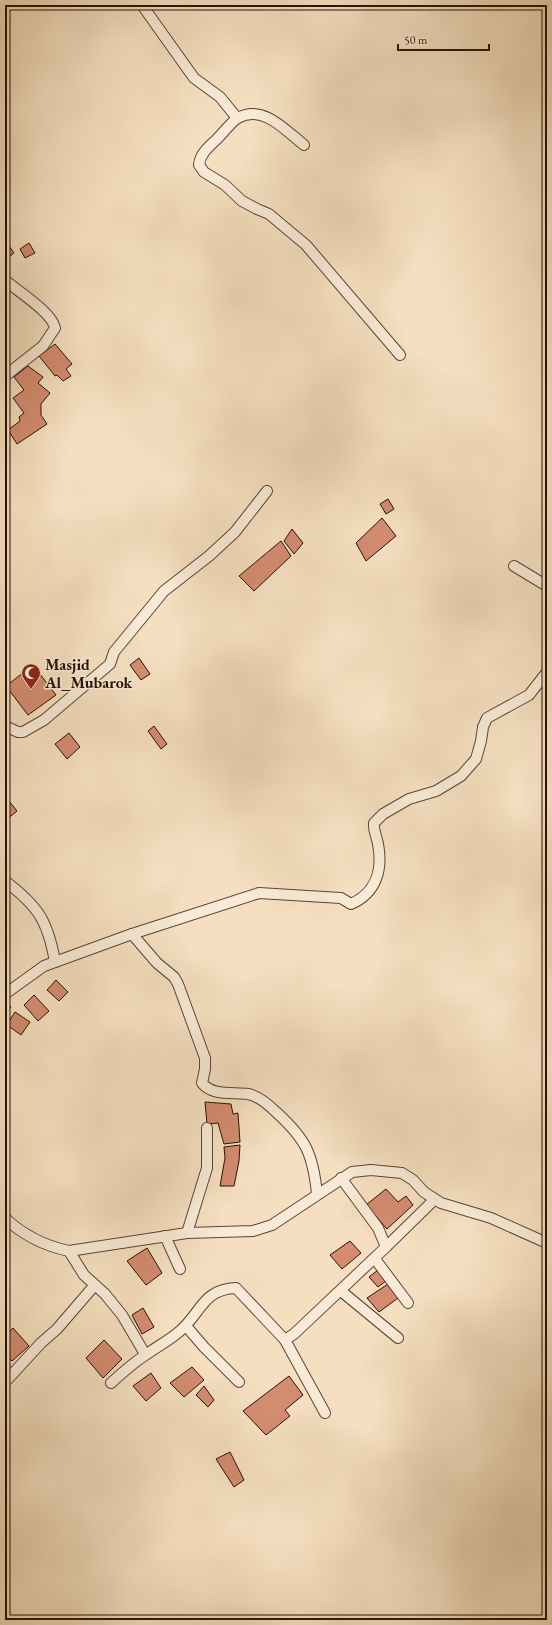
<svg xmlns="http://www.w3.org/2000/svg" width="552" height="1625" viewBox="0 0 552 1625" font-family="'EB Garamond',serif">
	<rect width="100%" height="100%" fill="#f5dfc0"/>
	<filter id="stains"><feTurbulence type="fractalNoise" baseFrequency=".005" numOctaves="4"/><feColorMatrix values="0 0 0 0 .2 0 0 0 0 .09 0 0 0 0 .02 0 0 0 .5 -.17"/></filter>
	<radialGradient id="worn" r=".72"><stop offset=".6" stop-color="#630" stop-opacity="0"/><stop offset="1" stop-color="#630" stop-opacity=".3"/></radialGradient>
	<!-- building -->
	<g fill="#d38c70" stroke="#271104">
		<polygon points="5,240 14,253 5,260"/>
		<polygon points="29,243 35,253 25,258 20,249"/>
		<polygon points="55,344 72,364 66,369 71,376 63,381 57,375 55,376 39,356"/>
		<polygon points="28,366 43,377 38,383 50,393 41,404 41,415 47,424 17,444 8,430 20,421 19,417 24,413 13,398 24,390 14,377"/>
		<polygon points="388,499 394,509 386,514 380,504"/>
		<polygon points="382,518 396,536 366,561 356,543"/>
		<polygon points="292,529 303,543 294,554 284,541"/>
		<polygon points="281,541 291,556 254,591 239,576"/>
		<polygon points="139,658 150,674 141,680 130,665"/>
		<polygon points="33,665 56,695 28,715 6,686"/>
		<polygon points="154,726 167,744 161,749 148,731"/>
		<polygon points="69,733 80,747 67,759 55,744"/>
		<polygon points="5,748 9,755 5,757"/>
		<polygon points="5,796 17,811 6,820 5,819"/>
		<polygon points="56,980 68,992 59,1001 47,990"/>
		<polygon points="34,995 49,1011 38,1021 24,1005"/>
		<polygon points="5,1002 11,1007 5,1014"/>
		<polygon points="15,1012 30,1022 21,1035 7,1025"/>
		<polygon points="205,1102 231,1104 233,1114 238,1113 240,1142 224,1144 218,1123 207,1124"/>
		<polygon points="240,1145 239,1161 234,1186 220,1186 225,1158 224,1147"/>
		<polygon points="386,1189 398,1202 406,1196 413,1205 387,1229 366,1205"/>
		<polygon points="350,1241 361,1253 342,1269 330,1255"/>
		<polygon points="147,1248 162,1273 146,1285 127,1261"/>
		<polygon points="378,1270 386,1281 378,1287 369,1277"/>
		<polygon points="388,1284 398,1298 379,1312 367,1298"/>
		<polygon points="143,1308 154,1327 142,1334 132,1315"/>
		<polygon points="13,1328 29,1346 12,1361 5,1354 5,1337"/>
		<polygon points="104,1340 122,1359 103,1378 86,1358"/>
		<polygon points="192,1367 204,1380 184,1397 170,1383"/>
		<polygon points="151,1373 161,1388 146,1401 133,1386"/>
		<polygon points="289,1376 303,1395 285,1410 290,1416 266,1435 243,1411"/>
		<polygon points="204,1386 214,1400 208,1407 196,1395"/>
		<polygon points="230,1452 244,1480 234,1487 216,1459"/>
	</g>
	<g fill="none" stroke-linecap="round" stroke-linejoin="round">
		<defs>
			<g id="street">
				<polyline points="142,5 194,78 220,97 237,118"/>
				<path d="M304,145C285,130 263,104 238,118C231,122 224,132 218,138C210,146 200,153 199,165L204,172L225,185L242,201L257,209L269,214L306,245L400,355"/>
				<path d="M5,280C17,291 52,312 55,328L43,346L5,376"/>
				<polyline points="514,566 547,586"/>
				<polyline points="5,726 18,732 23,732 44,720 110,664 114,652 164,591 209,556 235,532 267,491"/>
				<path d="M5,881C38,906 48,921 55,962"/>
				<path d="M132,934L157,963L174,977L178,984L205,1058V1069L202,1083C212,1096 232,1092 248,1094C259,1096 268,1104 276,1112C306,1139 313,1154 317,1194"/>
				<path d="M5,994L44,966L132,934L259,893L341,898L351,904C376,893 383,870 378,844C377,837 373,831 374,823L383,814L409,799L436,791L461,776L476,759L481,741L483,727L487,718L529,695L547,672"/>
				<path d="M5,1218C23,1235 45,1246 69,1251L187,1233L253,1231L272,1225L352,1172L371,1170L402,1173L413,1180L424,1192L441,1203L491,1218L547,1243"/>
				<polyline points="187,1233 207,1168 207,1128"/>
				<polyline points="165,1236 180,1269"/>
				<polyline points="386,1247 434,1200"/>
				<polyline points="69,1251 84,1275 105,1294 122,1315 145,1354"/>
				<polyline points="375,1259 408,1303"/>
				<polyline points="341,1291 398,1338"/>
				<polyline points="186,1326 204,1347 239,1382"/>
				<polyline points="285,1340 325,1413"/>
				<polyline points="7,1380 41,1343 57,1329 94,1286"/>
				<path d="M111,1383C122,1373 134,1362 147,1354C158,1346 170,1340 180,1331C201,1313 203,1289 236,1288L285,1340L294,1334L386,1247L378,1228L341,1178"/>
			</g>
		</defs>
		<!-- street casing -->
		<use href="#street" stroke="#5a4433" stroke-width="12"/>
		<!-- street -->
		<use href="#street" stroke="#f8ead6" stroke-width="10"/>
	</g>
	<!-- icons -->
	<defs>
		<symbol id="mosque-pin" viewBox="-11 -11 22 30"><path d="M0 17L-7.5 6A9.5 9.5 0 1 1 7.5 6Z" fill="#8f2418" stroke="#f8ead6"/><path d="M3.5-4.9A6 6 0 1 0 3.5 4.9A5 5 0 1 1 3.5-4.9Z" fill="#fff"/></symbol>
	</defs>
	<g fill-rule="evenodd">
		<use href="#mosque-pin" x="20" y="662" width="22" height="30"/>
	</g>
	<g text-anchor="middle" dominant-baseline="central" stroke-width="3" stroke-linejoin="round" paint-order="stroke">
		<!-- poi labels -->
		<g font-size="16" font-weight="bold" fill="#271104" stroke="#f8ead6" text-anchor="start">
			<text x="45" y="664">Masjid<tspan x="45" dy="18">Al_Mubarok</tspan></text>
		</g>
	</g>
	<!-- margin -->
	<rect width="552" height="1625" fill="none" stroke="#f5dfc0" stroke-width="20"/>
	<rect x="6" y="6" width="540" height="1613" fill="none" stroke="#271104" stroke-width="2"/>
	<rect x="10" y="10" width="532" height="1605" fill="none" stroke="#271104"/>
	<!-- scale -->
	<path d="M398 44v6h91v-6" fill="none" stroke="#271104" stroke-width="2"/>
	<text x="404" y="44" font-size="12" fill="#271104" stroke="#f8ead6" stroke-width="3" paint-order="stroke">50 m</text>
	<rect width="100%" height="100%" filter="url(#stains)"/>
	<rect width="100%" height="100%" fill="url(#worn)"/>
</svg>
